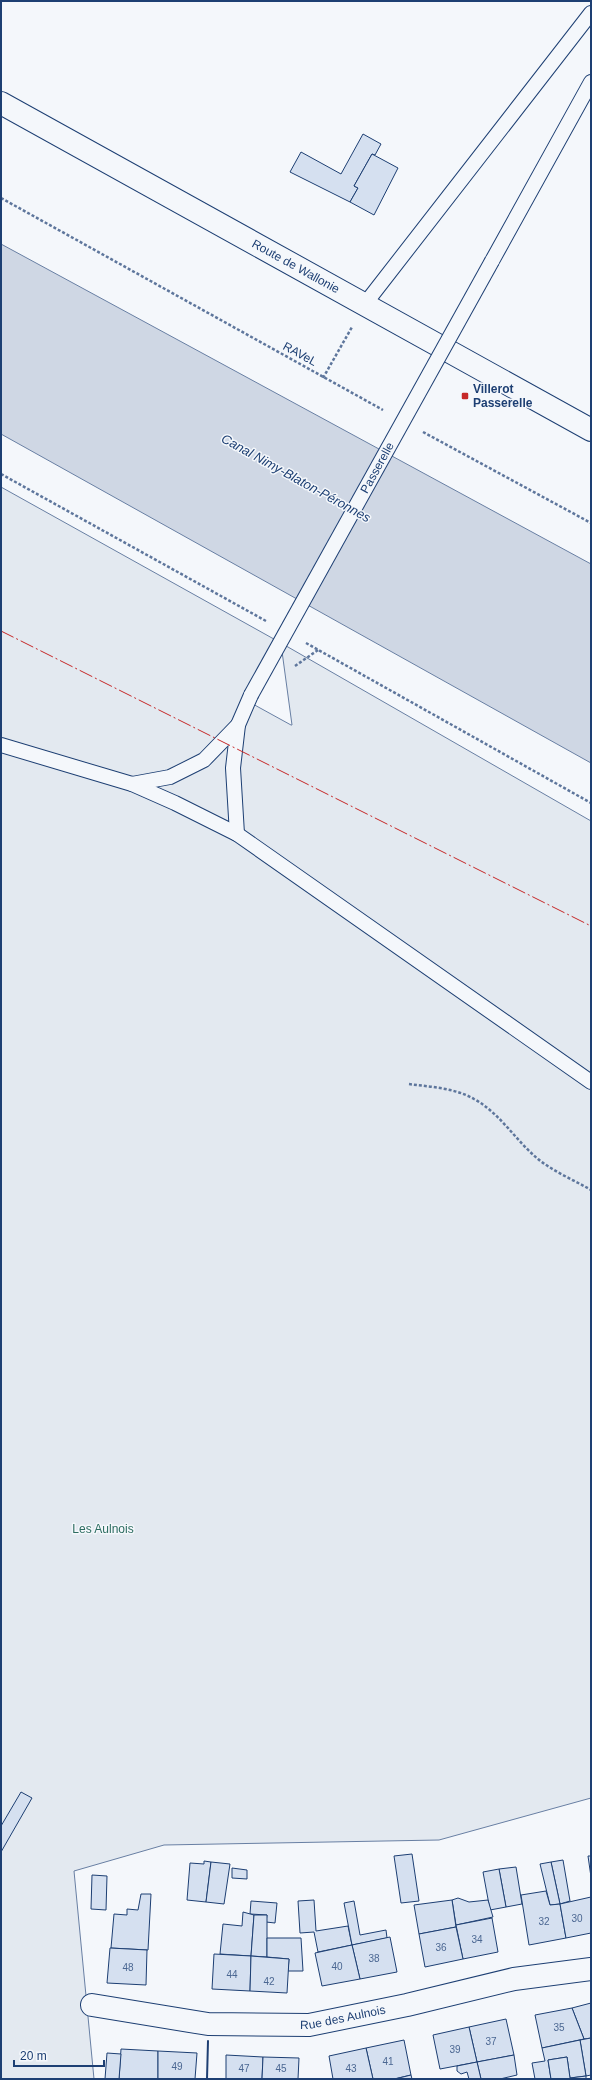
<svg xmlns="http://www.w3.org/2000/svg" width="592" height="2080" viewBox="0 0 592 2080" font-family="Arial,sans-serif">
	<rect width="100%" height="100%" fill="#f4f7fb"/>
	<!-- green -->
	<path fill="#e3e9f0" stroke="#687fa3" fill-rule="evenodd" d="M1,487L281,643L591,821V1798L439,1840L164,1845L74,1871L94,2079H1ZM281,644L292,725H291L251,703Z"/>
	<!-- water -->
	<polygon fill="#cfd7e4" stroke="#687fa3" points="1,244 591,564 591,763 1,434"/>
	<!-- building -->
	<g fill="#d5e0f0" stroke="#1d3f73">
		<polygon points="363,134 381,144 375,155 372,154 354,186 358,188 350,202 290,172 301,152 341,174"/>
		<polygon points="372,154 398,168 374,215 350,202 358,188 354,186"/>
		<polygon points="21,1792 32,1798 1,1852 1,1826"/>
		<polygon points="412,1854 419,1901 401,1903 394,1856"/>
		<polygon points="588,1856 591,1856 591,1877"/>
		<polygon points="563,1860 570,1901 560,1904 551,1862"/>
		<polygon points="204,1861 211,1862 206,1902 187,1900 190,1863 204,1864"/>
		<polygon points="211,1862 230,1864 224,1904 206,1902"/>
		<polygon points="551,1862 560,1904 550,1905 540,1864"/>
		<polygon points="516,1867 522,1904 506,1907 499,1869"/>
		<polygon points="232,1868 247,1870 247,1879 232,1878"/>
		<polygon points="499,1869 506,1907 490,1910 483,1872"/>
		<polygon points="92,1875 107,1876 106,1910 91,1909"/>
		<polygon points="546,1891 550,1905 560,1904 566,1938 529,1945 521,1895"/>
		<polygon points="141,1894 151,1894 148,1950 111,1948 114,1914 127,1915 127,1909 138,1910"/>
		<polygon points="591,1897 591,1933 566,1938 560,1904"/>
		<polygon points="458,1898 469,1902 488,1900 493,1917 456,1925 452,1900"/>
		<polygon points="314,1900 316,1931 348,1926 352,1945 318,1952 314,1932 300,1933 298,1901"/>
		<polygon points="452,1900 456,1927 419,1934 414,1905"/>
		<polygon points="251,1901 277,1903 275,1923 266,1922 267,1915 250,1914"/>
		<polygon points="354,1901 360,1935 386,1930 387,1938 352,1945 344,1903"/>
		<polygon points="243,1912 254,1915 251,1956 220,1954 223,1924 242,1926"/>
		<polygon points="254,1915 267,1915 267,1957 251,1956"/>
		<polygon points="492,1918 498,1952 463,1959 456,1925"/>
		<polygon points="456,1927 463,1959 425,1967 419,1934"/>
		<polygon points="390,1937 397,1972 360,1979 352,1945"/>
		<polygon points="267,1938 301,1938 303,1971 288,1971 289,1959 267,1957"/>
		<polygon points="352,1945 360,1979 322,1986 315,1953"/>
		<polygon points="110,1948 147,1950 146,1985 107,1983"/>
		<polygon points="214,1954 251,1956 250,1991 212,1989"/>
		<polygon points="251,1956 289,1959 287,1993 250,1991"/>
		<polygon points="591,2003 591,2038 584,2039 572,2008"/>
		<polygon points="572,2008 584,2039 542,2048 535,2015"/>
		<polygon points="506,2019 514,2055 477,2062 469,2027"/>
		<polygon points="469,2027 477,2062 440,2069 433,2035"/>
		<polygon points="591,2038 591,2075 586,2076 580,2040"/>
		<polygon points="404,2040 411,2075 394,2079 373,2079 366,2048"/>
		<polygon points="580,2040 586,2076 570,2078 567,2057 548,2060 551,2079 535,2079 532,2063 545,2061 542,2048"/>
		<polygon points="366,2048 373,2079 333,2079 329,2056"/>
		<polygon points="121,2049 158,2051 158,2079 119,2079"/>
		<polygon points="158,2051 197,2053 195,2079 158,2079"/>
		<polygon points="107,2053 121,2054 119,2079 105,2079"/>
		<polygon points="226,2055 263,2057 262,2079 226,2079"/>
		<polygon points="514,2055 517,2075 500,2079 481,2079 477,2062"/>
		<polygon points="263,2057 299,2058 298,2079 262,2079"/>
		<polygon points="567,2057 570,2078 586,2076 586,2079 551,2079 548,2060"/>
		<polygon points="477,2062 481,2079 469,2079 467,2072 461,2074 457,2071 457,2066"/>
		<polygon points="411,2075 412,2079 395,2079"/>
	</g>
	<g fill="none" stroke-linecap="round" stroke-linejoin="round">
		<defs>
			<g id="lane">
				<polyline points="492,261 591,82"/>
				<polyline points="365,304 591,13"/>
				<polyline points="1,745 132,784 175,803 237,834 591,1082"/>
				<polyline points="132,784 170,777 204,760 238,725"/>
				<polyline points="237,834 233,768 238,725 251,695"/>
			</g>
			<g id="street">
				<path id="s1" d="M92,2005L208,2024L309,2025L407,2005L514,1979L591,1969"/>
			</g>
			<g id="primary">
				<path id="s2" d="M1,103L591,430"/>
			</g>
		</defs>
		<!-- lane casing -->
		<use href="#lane" stroke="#1d3f73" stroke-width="16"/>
		<!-- street casing -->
		<use href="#street" stroke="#1d3f73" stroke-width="24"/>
		<!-- primary casing -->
		<use href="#primary" stroke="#1d3f73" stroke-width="24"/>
		<!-- path -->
		<g stroke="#5e769c" stroke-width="2.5" stroke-dasharray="3 2" stroke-linecap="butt">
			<polyline points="1,198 383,410"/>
			<polyline points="323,378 352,327"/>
			<polyline points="423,432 591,523"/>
			<polyline points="1,474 266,621"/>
			<polyline points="306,643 591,803"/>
			<polyline points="295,666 318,650"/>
			<path d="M409,1084C431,1087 455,1088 474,1099C500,1113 516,1141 538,1159C554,1172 574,1180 591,1190"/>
		</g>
		<!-- lane -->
		<use href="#lane" stroke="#f4f7fb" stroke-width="14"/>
		<!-- street -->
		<use href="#street" stroke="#f4f7fb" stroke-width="22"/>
		<!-- primary -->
		<use href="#primary" stroke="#f4f7fb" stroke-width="22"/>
		<defs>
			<g id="lane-bridge">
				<path id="s3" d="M251,695L492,261"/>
			</g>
		</defs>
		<!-- lane-bridge casing -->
		<use href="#lane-bridge" stroke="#1d3f73" stroke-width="16" stroke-linecap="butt"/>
		<!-- lane-bridge -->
		<use href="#lane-bridge" stroke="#f4f7fb" stroke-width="14"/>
		<!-- wall -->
		<polyline stroke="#1d3f73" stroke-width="2" points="207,2079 208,2041"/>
		<!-- power -->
		<polyline stroke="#c62828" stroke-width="1" stroke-dasharray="14 3 2 3" stroke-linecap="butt" points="1,631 591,926"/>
	</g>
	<!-- markers -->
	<rect fill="#c62828" stroke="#f4f7fb" stroke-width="1.5" x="461" y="392" width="8" height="8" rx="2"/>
	<g text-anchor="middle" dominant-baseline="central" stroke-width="3" stroke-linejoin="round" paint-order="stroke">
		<!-- number labels -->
		<g font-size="10" fill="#4b6792">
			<text x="577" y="1918">30</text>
			<text x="544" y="1921">32</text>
			<text x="477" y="1939">34</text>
			<text x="441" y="1947">36</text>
			<text x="374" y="1958">38</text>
			<text x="337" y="1966">40</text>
			<text x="128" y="1967">48</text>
			<text x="232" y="1974">44</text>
			<text x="269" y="1981">42</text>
			<text x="559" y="2027">35</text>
			<text x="491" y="2041">37</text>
			<text x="455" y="2049">39</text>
			<text x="388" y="2061">41</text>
			<text x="177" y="2066">49</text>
			<text x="244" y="2068">47</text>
			<text x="281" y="2068">45</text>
			<text x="351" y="2068">43</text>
		</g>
		<!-- street labels -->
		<g font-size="12" fill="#1d3f73" stroke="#f4f7fb">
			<text stroke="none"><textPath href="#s2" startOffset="337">Route de Wallonie</textPath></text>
			<text transform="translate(300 354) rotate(29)">RAVeL</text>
			<text stroke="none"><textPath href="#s3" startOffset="260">Passerelle</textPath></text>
			<text stroke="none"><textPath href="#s1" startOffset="253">Rue des Aulnois</textPath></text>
		</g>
		<!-- poi labels -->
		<g font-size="12" font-weight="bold" fill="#1d3f73" stroke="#f4f7fb" text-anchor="start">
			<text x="473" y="389">Villerot<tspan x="473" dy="14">Passerelle</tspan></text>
		</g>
		<!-- park labels -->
		<g font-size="12" fill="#2c6c60" stroke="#f4f7fb">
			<text x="103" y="1529">Les Aulnois</text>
		</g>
		<!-- water labels -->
		<g font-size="13" font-style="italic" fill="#1d3f73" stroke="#f4f7fb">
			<text transform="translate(296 478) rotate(29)">Canal Nimy-Blaton-Péronnes</text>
		</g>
	</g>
	<!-- border -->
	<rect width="592" height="2080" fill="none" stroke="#1d3f73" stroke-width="4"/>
	<!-- scale -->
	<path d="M14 2060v6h90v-6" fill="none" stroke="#1d3f73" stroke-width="2"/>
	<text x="20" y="2060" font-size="12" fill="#1d3f73" stroke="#f4f7fb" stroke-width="3" paint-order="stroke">20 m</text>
</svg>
